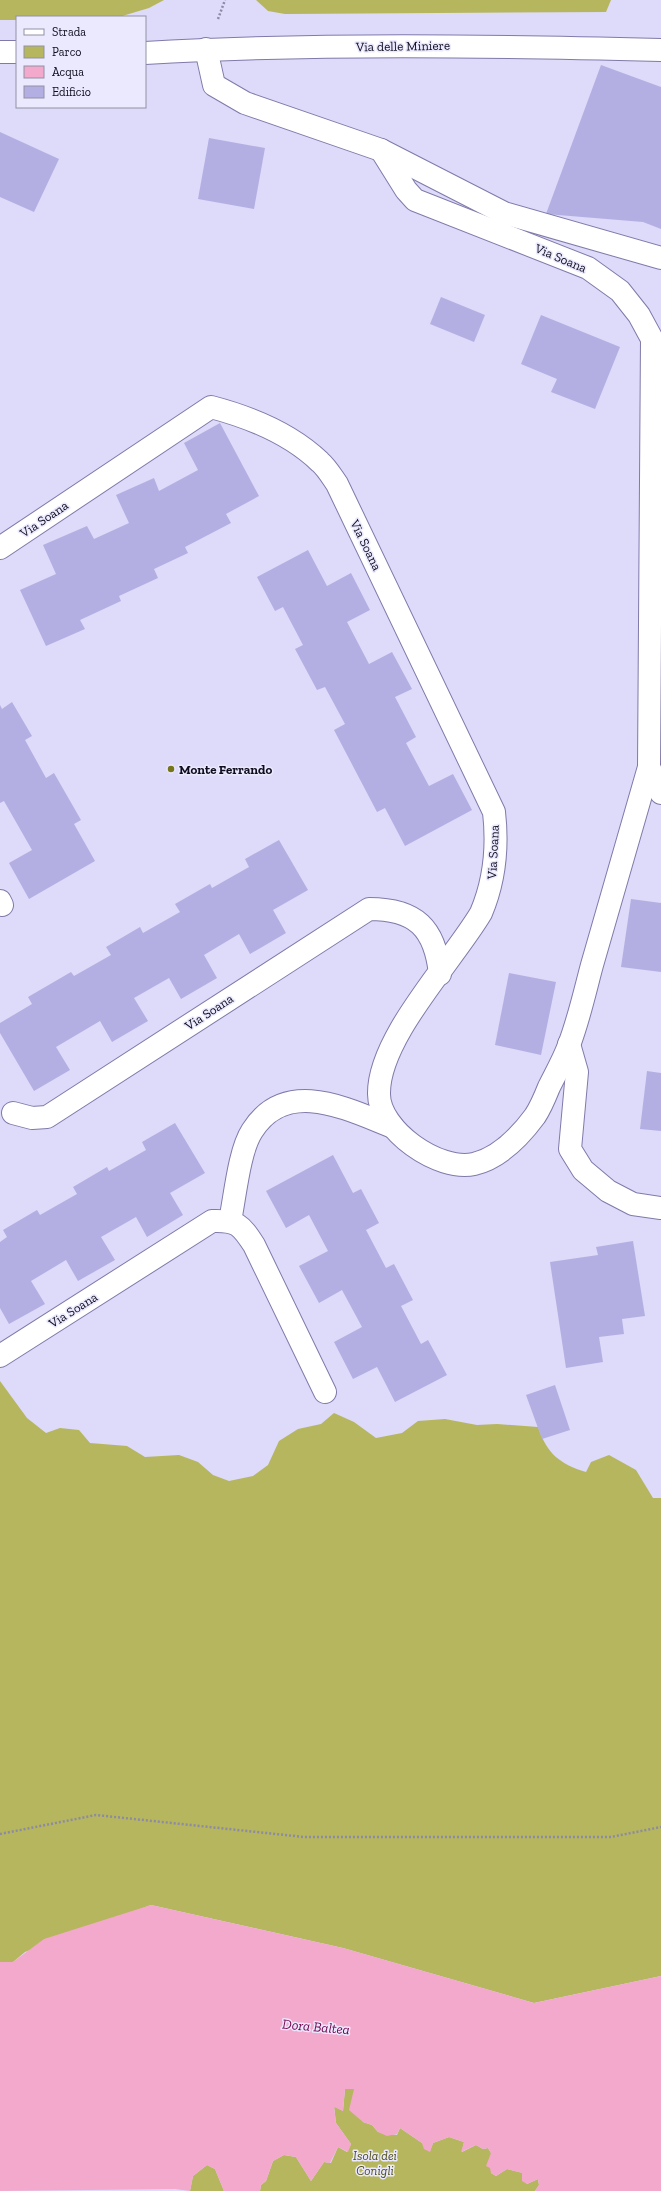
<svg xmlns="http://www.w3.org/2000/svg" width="661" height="2191" viewBox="0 0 661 2191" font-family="'Zilla Slab',serif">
	<rect width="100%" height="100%" fill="#dddafa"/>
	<!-- green -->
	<g fill="#b6b65e">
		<polygon points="0,0 164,0 149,8 119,17 17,17 17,20 0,20"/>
		<polygon points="256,0 611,0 606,12 285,14 268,11"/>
		<path d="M0,1381L27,1418L46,1433L60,1428L79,1430L90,1443L127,1446L145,1457L179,1455L198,1462L213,1475L229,1481L253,1476L268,1465L279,1441L298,1429L321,1424L334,1413L354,1422L376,1438L402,1433L418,1421L445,1419L477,1425L497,1424L538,1427C547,1454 560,1464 586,1472L591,1462L609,1455L636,1470L653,1498H661V1976L534,2003L343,1948L151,1905L25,1952L13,1962H0Z"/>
		<polygon points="345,2089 354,2089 363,2122 372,2125 378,2132 397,2135 400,2128 422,2143 430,2151 433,2143 449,2137 464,2142 462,2152 476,2145 483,2149 488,2148 491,2153 491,2173 496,2176 507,2169 523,2173 527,2184 538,2179 539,2185 535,2191 260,2191 261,2185 266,2181 273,2161 284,2155 296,2157 311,2181 324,2162 331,2163 338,2147 347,2152 351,2144 336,2123 334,2106 343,2111"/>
		<polygon points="207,2165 215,2169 224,2191 190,2191 193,2176"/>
	</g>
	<!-- water -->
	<polygon fill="#f3a9cc" points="151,1905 343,1948 534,2003 661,1976 661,2191 535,2191 539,2185 538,2179 527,2184 522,2181 522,2173 507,2169 496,2176 491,2173 490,2168 486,2166 491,2153 488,2148 483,2149 476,2145 461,2152 464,2142 449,2137 433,2143 430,2152 424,2149 422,2143 400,2128 397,2134 387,2136 378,2132 372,2125 363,2122 349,2110 354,2089 345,2089 343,2111 334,2107 336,2123 351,2144 348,2152 338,2147 330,2163 324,2162 311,2181 296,2157 284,2155 273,2161 266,2181 261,2185 260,2191 224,2191 215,2169 207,2165 193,2176 190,2191 175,2189 0,2191 0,1962 13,1962 44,1939"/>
	<!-- building -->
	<g fill="#b4afe2">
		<polygon points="601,65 661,87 661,229 643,222 546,214"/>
		<polygon points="0,132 59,159 34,212 0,197"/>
		<polygon points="209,138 265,148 254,209 198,199"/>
		<polygon points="441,297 485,315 474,342 430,324"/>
		<polygon points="541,315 620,347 595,409 551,392 557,379 521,364"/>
		<polygon points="220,423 259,496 226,514 231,523 185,547 188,553 154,569 158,578 119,596 121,601 80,620 85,629 46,646 20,590 56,574 43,545 87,526 94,539 129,523 116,495 154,478 159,491 198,470 184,443"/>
		<polygon points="308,550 327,586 351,573 370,610 347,622 369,664 392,652 412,689 395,697 416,737 406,743 429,786 453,774 472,810 405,846 385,808 377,812 334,730 345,724 325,687 317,690 295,649 303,645 283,607 275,611 257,577"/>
		<polygon points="12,702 32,736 25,740 46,778 54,773 81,820 74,824 95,861 29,899 9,863 32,850 4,801 0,803 0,705 2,709"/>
		<polygon points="279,840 308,890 273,910 286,933 250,954 239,934 204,955 217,978 181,999 169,978 134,998 148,1021 112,1042 100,1021 56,1047 70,1070 34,1091 0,1033 0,1023 32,1004 28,997 71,972 74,976 111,955 106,947 140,927 143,933 180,912 175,904 210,884 212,888 249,867 245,859"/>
		<polygon points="631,899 661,903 661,972 621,967"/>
		<polygon points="509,973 556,982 541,1055 495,1045"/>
		<polygon points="647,1071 661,1073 661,1131 640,1129"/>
		<polygon points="175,1123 205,1173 170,1193 183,1215 147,1237 136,1217 101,1237 115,1260 78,1281 66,1260 31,1281 45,1304 9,1324 0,1308 0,1242 7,1237 3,1230 37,1210 40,1215 77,1194 73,1187 107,1167 109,1171 146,1150 142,1142"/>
		<polygon points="333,1155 353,1193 361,1189 379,1223 366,1230 386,1268 394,1264 413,1300 401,1306 421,1344 428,1340 447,1375 395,1402 377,1367 353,1379 334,1342 362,1327 342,1290 319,1303 299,1266 328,1251 309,1215 286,1228 266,1191"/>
		<polygon points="633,1241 645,1316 622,1319 624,1334 599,1337 603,1362 566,1368 550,1262 598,1255 596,1247"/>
		<polygon points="555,1385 570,1430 542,1439 526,1395"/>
	</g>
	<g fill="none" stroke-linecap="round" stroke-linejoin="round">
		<defs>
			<g id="minor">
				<polyline points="206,49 214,85 245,103 381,150 504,213 661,258"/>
				<polyline points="0,52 17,52"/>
				<path d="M145,53C317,43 489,46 661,50"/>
				<polyline points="381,150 406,190 415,200 588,268 620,291 639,315 652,339 649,767 661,793"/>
				<path d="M0,548L211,407C249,417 291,434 320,462C327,468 332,477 337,484L494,812C498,847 495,880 481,913C452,962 379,1037 379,1093C378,1130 439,1172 474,1164C499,1158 521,1135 535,1116C541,1107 545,1097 549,1087C556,1073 564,1059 569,1045C579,1019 585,991 592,965C611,899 630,833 649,767"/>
				<polyline points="0,901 2,905"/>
				<polyline points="569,1044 577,1072 570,1149 583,1170 608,1191 633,1204 661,1208"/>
				<path d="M13,1113L32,1118L47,1117L369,909C416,909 435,928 440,974"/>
				<path d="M230,1221C235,1197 239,1151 252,1131C286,1077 347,1109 393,1127"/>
				<path d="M0,1356L212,1221C237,1220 241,1225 254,1245L325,1392"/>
			</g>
		</defs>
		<!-- minor casing -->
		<use href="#minor" stroke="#7f7aa9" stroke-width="24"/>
		<!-- path -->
		<g stroke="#8c8aa4" stroke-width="2.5" stroke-dasharray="2 2" stroke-linecap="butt">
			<polyline points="218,19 225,0"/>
			<polyline points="0,1834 96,1815 304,1837 611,1837 661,1827"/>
		</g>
		<!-- minor -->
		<use href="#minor" stroke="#fff" stroke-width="22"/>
	</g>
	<!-- markers -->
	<circle fill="#76751b" stroke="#eae9fe" stroke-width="1.5" cx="171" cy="769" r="4"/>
	<g text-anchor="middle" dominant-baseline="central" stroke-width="3" stroke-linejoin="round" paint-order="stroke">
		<!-- street labels -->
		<g font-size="13" fill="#0e0c1d" stroke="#eae9fe">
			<text transform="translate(403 46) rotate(-1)">Via delle Miniere</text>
			<text transform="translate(561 258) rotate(23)">Via Soana</text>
			<text transform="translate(44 519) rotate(-34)">Via Soana</text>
			<text transform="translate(366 545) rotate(64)">Via Soana</text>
			<text transform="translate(493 852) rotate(-87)">Via Soana</text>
			<text transform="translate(209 1012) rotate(-33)">Via Soana</text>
			<text transform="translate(73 1310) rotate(-32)">Via Soana</text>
		</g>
		<!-- poi labels -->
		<g font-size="13" font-weight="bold" fill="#0e0c1d" stroke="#eae9fe" text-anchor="start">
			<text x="179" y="769">Monte Ferrando</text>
		</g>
		<!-- park labels -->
		<g font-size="13" font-style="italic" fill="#4f4e16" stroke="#eae9fe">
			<text x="375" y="2155">Isola dei<tspan x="375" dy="15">Conigli</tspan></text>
		</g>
		<!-- water labels -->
		<g font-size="14" font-style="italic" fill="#72004a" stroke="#eae9fe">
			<text transform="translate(316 2027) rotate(5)">Dora Baltea</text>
		</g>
	</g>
	<!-- legend -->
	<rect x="16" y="16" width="130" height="92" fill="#eae9fe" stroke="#9291a4"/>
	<rect x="24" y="29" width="20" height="6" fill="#ffffff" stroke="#9291a4"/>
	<text x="52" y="36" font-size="12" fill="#0e0c1d">Strada</text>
	<rect x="24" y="46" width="20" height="12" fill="#b6b65e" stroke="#9291a4"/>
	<text x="52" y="56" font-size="12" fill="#0e0c1d">Parco</text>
	<rect x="24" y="66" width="20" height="12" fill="#f3a9cc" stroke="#9291a4"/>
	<text x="52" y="76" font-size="12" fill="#0e0c1d">Acqua</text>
	<rect x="24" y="86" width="20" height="12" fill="#b4afe2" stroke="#9291a4"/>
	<text x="52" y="96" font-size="12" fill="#0e0c1d">Edificio</text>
</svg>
